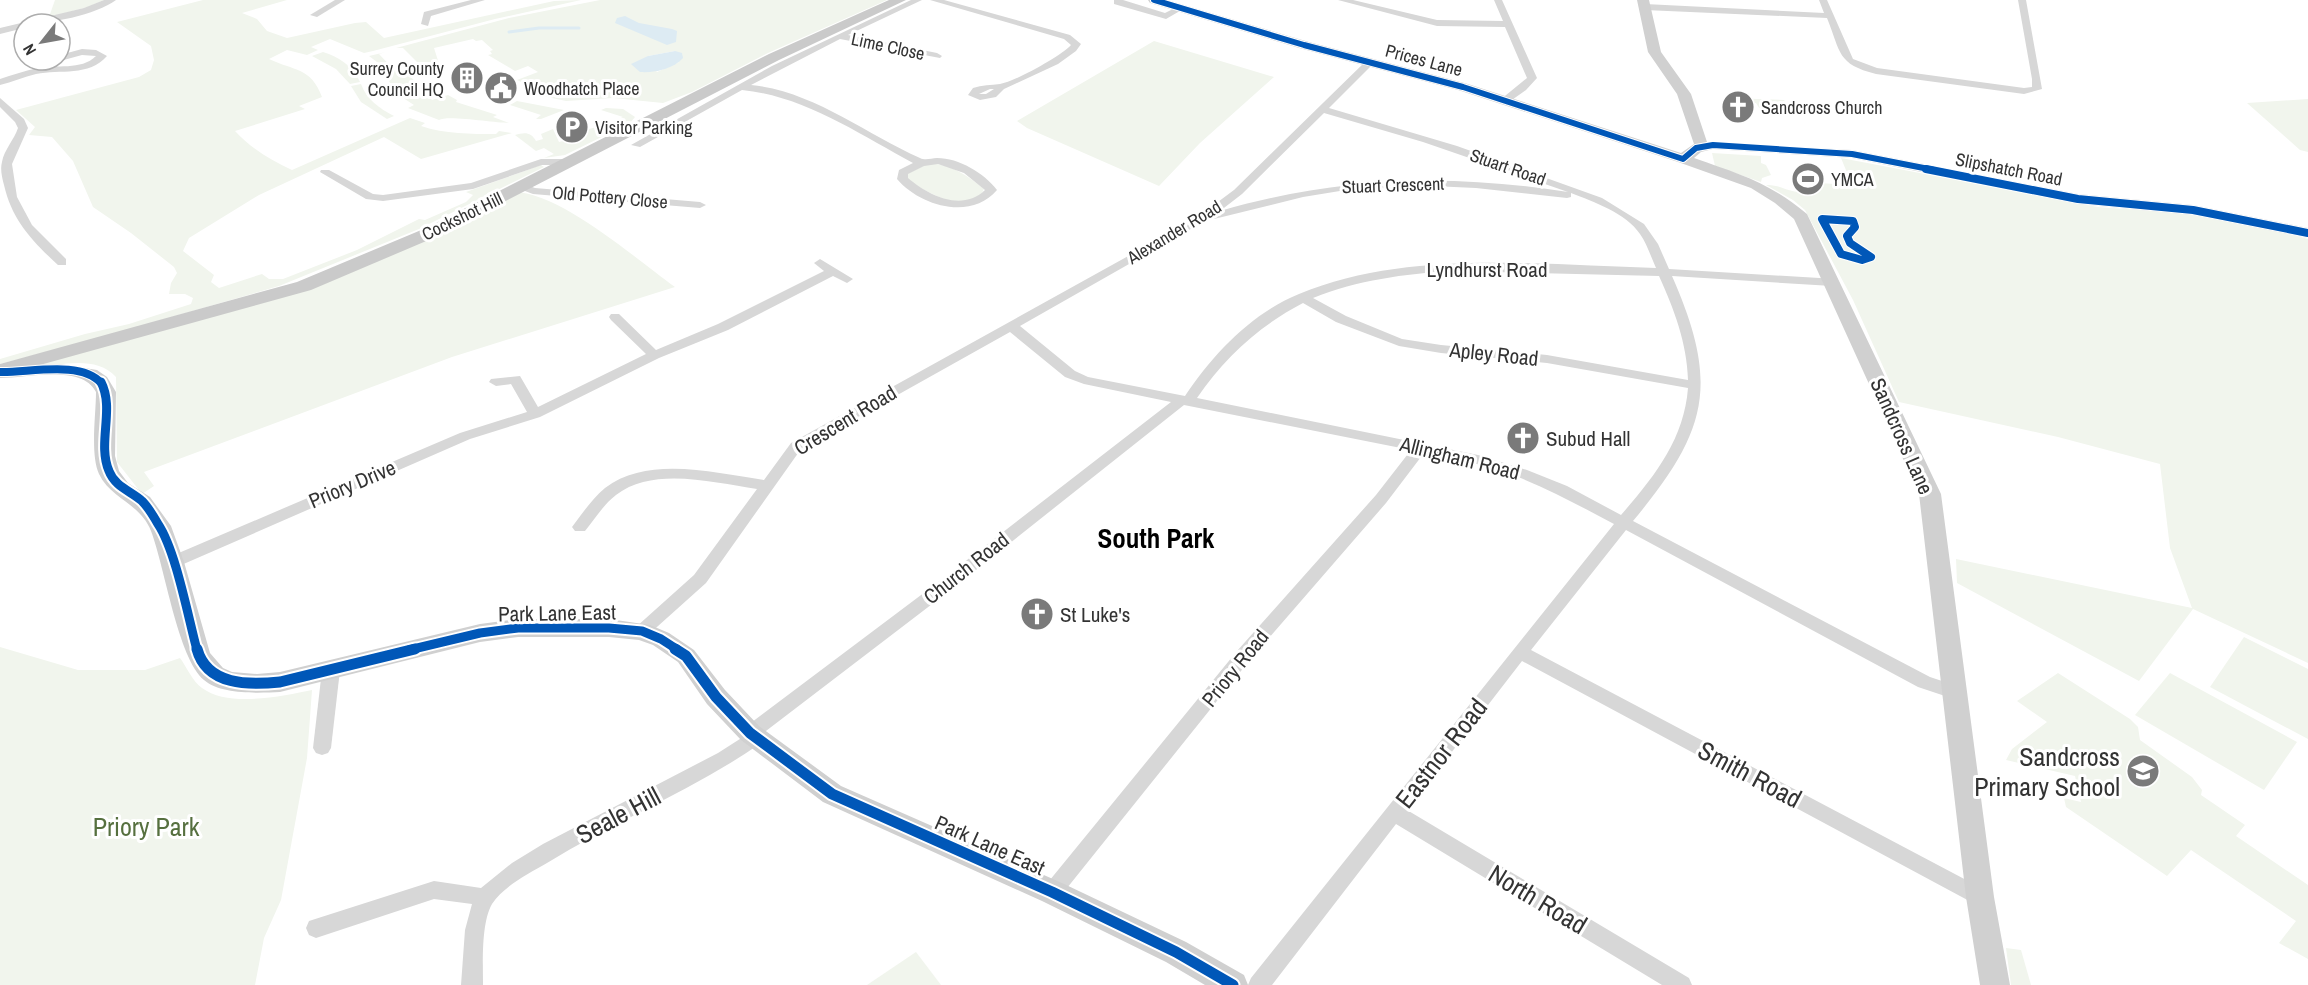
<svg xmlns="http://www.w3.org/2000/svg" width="2308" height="985" viewBox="0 0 2308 985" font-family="'Archivo Narrow',sans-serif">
	<rect width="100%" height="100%" fill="#fff"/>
	<!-- green -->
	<g fill="#f1f5ed" fill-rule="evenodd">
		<polygon points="55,0 104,0 88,7 49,17"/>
		<path d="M203,0H287L242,13L257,19L267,31L287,38L355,23L366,22L384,38L554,1L581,0L495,19L373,51L364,53L330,39L311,47L318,50L307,55L287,50L269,59C294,71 311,67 322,97L299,106L305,109L235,131C252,149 270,160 292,170L410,118L425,123L421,126C445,134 471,134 496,134L499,131L512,133L421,159L384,137L259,195L189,238L183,251L214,275L211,282L219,288L262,274L269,279H283L357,250L419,219L425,220L466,202L473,195L466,192L541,165L544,167L419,229L279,286L95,339L0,364V359L85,334L129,324L191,304L193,298L185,294H169L171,283L177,273L174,267L131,233L93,207L73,161L52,137L29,135L35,127L16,110L139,77L151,70L154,60L151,46L117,22Z"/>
		<path d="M600,0H887L768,53L692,92L663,103L613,98L566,101L533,94L540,91L517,80L538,72L528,66L515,71L488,55L492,54L490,51L493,50L482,40L476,41L473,39L434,48L440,67L410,76L432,100L448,95L457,100L456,102L497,115L493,117L509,123C494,123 448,115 439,120L408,108L414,105L397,94L377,62L369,56L386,52L379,54L397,73L421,66L403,48H396L509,18ZM675,51L679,62L657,72L648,56Z"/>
		<polygon points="1154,41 1274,77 1200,143 1159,186 1027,128 1017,121"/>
		<path d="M323,52C339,57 353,66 360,82L350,84L336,69L312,56Z"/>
		<path d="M361,84C367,100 379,108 394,116L387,119L361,102L351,86Z"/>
		<polygon points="1728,98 1784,100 1794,115 1763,114 1756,103 1742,102 1741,99"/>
		<polygon points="2308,99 2308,152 2300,150 2247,103"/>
		<polygon points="517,101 564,110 541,119 536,119 541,115 510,105"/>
		<path d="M606,108L623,109L635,117L630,123L565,155L544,158L554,154L544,148L536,151L515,135C525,132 531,132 536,141L543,139L541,134L553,129L559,142L575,138L572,133C590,129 607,125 623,117L601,110Z"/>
		<polygon points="1712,153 1761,156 1761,163 1766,165 1771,175 1762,178 1761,182 1715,166"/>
		<path d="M1841,158L2098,207L2182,213L2273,229L2308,239V663L2193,609L2139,681L1957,583L1956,559L2192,608L2170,548L2160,464L2058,437L1899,402L1853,300L1805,210L1793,200L1766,185C1779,184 1787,192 1801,192L1797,184H1803L1802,182L1852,185Z"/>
		<path d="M932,163C953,166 967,175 984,189C971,219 924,191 907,179L908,173L912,169Z"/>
		<path d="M515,192C561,193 636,259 675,287L452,357L144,472L154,486L142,494L117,462L116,377C96,355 61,365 34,368L32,363L304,289Z"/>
		<polygon points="2244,637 2308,669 2308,739 2210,687"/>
		<path d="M0,647L78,670H145L180,658C186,666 193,682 202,688C229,708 282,696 312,690L307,758L281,900L264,938L255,985H0Z"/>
		<polygon points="2058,673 2130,719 2138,727 2140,740 2192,777 2202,790 2201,795 2245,825 2236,836 2308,885 2308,959 2279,943 2296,921 2191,850 2167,876 2066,807 2064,798 2081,802 2075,776 2006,760 2012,749 2047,722 2017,701"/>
		<polygon points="2170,673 2297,742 2264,790 2135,715"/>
		<polygon points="2006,948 2021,950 2031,985 2011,985"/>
		<polygon points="916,952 941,985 867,985"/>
	</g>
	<!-- water -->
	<g fill="#ddebf3">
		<polygon points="625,16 639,23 672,29 677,31 676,42 667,45 615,23 617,18"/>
		<path d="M675,51L682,53L683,58C673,69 655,73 640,72L631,64L648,56Z"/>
	</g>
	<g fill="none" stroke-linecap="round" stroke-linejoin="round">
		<!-- stream -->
		<polyline stroke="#ddebf3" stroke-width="3" points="509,32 539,28 579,28"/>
		<!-- street -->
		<g fill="#d7d7d7" fill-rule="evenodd">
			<path d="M104,0H116C96,15 49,24 24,24V28L0,34V28L84,8Z"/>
			<polygon points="335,0 345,0 317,17 310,15"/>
			<polygon points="471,0 485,0 431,16 428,26 421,24 424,12"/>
			<path d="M911,0H922L848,35L937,53L942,56L940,58L840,39L751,85C813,91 864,133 920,158C926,161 931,158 937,158C959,158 984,173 997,190C971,221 920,206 897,179L899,170L913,163C859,134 804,96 742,90L640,147L631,145L772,66ZM938,164L964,173L985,190C962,212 929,196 908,178V174L924,166Z"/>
			<path d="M930,0H944L1070,35L1081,44L1076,51L1058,64L1004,89L996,97L980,100L968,95L973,88C982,85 991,85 1000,84C1016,81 1061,56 1071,45L1064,39ZM990,89H994L986,94H979Z"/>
			<polygon points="1114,0 1123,0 1165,13 1181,5 1185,8 1166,19 1114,4"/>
			<polygon points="1338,0 1353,0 1437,20 1503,21 1494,0 1502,0 1537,78 1526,90 1509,102 1500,100 1527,78 1505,27 1437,26"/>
			<path d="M1819,0H1827L1853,59L1877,68L2024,88L2032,87V79L2018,0H2026L2042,89L2024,94L1876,74C1837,64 1841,53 1827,18L1645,10L1641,7L1645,4L1824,13Z"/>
			<path d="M82,49L96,50L107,56C89,77 60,69 36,74C24,77 12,82 0,85V79C12,75 24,71 37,68C56,64 81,71 96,56L82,55L60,61L57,60H60V55Z"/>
			<path d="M1367,60L1375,62L1329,108L1457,146L1602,198L1644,224L1658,244L1669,269L1836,279L1838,282L1832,286L1672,276C1720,385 1708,431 1633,521L1930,677L1960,687L1963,692L1960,697L1954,699L1918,687L1626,530L1531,650L1987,891L1990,897L1987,903L1980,906L1973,903L1522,661L1407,810L1689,978L1692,985H1662L1396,824L1272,985H1248L1251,978L1614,524C1582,507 1551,490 1518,477C1488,465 1456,459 1424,453L1386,503L1249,661L1059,898L1052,901L1045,898L1042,892L1045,886L1237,651L1376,495L1411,450L1184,405L957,585L762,734L764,738L761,743C694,790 617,820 547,863C528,874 504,886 492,904C481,923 483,963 483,985H461L465,930L472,904L434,899L316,938L309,935L306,928L309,921L434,881L481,888L512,863L543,844L718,753L743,737L741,733L744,728L945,577L1171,402L1084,384L1065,377L1010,332L801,449L706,583L648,635L642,637L636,635L634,631L636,627L694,575L757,489C714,483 654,466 616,495C603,505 595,519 585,531H575L572,527L575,523C584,511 593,498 605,488C648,455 715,473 764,480L791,443L1195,219L1234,190ZM1324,113L1423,142L1568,192C1448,173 1337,177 1220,211L1242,194ZM1432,186L1476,188L1567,198L1571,197V193C1594,202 1626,213 1640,234C1647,244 1651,257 1656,268C1540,265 1408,249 1299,294C1252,313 1213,354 1185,396L1088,377L1075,371L1020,326L1210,218L1214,219L1303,197L1346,190ZM1452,271L1659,276C1674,309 1687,343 1688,380L1547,355L1441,345L1402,339L1346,316L1313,298C1358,280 1404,274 1452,271ZM1303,303L1336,322L1399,346L1441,353L1547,363L1688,388C1684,440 1654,477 1621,515L1567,486L1527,470L1478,455L1197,398C1225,357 1259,326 1303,303Z"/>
			<path d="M0,98L24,119L28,128L12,164L17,197L32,225L66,259V265H58C32,241 12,220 4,185C2,177 0,169 2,162C4,150 14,140 18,128L15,122L0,107Z"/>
			<polygon points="541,159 565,159 570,162 565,165 542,165 473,189 383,201 366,199 320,172 321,170 329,170 373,194 383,195 471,183"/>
			<polygon points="521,183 535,188 700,202 706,205 700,208 533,194 517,188 517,184"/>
			<polygon points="820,259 853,279 847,283 833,276 728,330 659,358 540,417 470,439 179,566 167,566 165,562 167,558 460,433 527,412 511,384 496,386 489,382 491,379 520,376 538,407 646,354 611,320 609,317 611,314 619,314 656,350 718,324 824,271 814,263"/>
			<polygon points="331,663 337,665 340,670 331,748 328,753 322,755 316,753 313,748 322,670 325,665"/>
		</g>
		<!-- secondary -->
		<g fill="#d0d0d0" fill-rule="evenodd">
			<path d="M1148,0H1167L1309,42L1468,84L1681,153L1694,144L1677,94L1648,52L1637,0H1649L1661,52L1691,94L1707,142L1852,150L2078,194L2193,205L2308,228V238L2193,215L2078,204L1852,158L1713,149L1701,152L1694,158C1739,174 1769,182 1807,214L1941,494L1994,897L2010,985H1980L1966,897L1919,494L1794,219L1775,203L1751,188L1678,162L1458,90L1299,48L1150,3Z"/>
			<path d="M60,364L97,370L107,377L116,392L115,456L119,471L128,483L150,497L171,526L184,562L210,653L223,668L232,672L257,674L280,672L480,624L518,619H609L650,625L669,633L694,650L725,690L759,726L841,786L1062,883L1186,942L1244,975L1248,985H1205L1166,962L1042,901L823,802L741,740L707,704L678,662L653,645L639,640L609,637H518L480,642L280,692C259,693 221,695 204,680C178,658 165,568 151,531C140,503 111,499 99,474C90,454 96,415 96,392C82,364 27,378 0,378V366Z"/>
		</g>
		<!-- primary -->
		<polygon fill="#cacaca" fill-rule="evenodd" points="889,0 906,0 779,60 438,236 311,290 0,376 0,364 297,282 426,228 769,54"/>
		<defs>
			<polyline id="cycleway-far3" points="1154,0 1304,45 1463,87 1683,159 1696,148 1713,145 1852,154 1934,170"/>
			<g id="cycleway-far2">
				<polyline points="1926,169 2078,199 2193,210 2308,233"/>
				<polygon points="1822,219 1853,221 1855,227 1847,236 1850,243 1871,257 1862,260 1841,254"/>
				<path d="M0,372C28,373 81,360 101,383"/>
			</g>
			<g id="cycleway-far1">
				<path d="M101,382C115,409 97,443 109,471C115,487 131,491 142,501C148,507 154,517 158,524C176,551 188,617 197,650"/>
				<polyline points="409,650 480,633 518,628 609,628 642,631 661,639 678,650"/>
			</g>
			<g id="cycleway">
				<path d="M197,649C207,686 249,685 280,682L415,649"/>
				<polyline points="675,649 686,656 716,697 750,733 832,794 1052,892 1176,952 1233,985"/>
			</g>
		</defs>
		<!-- cycleway-far3 casing -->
		<use href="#cycleway-far3" stroke="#fff" stroke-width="8"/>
		<!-- cycleway-far2 casing -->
		<use href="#cycleway-far2" stroke="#fff" stroke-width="10"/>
		<!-- cycleway-far1 casing -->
		<use href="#cycleway-far1" stroke="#fff" stroke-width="13"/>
		<!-- cycleway casing -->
		<use href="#cycleway" stroke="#fff" stroke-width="15"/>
		<!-- cycleway-far3 -->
		<use href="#cycleway-far3" stroke="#0057b8" stroke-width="6"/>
		<!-- cycleway-far2 -->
		<use href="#cycleway-far2" stroke="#0057b8" stroke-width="8"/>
		<!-- cycleway-far1 -->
		<use href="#cycleway-far1" stroke="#0057b8" stroke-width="9"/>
		<!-- cycleway -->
		<use href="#cycleway" stroke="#0057b8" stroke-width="11"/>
	</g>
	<!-- icons -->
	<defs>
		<symbol id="building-disc" viewBox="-11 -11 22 22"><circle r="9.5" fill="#7a7a7a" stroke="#fff"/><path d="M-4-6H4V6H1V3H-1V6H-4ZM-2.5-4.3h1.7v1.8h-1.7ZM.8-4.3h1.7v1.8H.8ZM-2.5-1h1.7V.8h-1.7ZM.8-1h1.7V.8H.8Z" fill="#fff"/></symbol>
		<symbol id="civic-disc" viewBox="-11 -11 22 22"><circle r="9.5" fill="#7a7a7a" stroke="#fff"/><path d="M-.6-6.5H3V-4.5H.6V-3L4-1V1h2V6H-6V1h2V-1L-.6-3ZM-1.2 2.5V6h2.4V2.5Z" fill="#fff"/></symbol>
		<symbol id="church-disc" viewBox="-11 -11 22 22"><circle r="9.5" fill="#7a7a7a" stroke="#fff"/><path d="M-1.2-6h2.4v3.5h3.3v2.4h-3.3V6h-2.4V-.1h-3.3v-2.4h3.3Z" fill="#fff"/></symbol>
		<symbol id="parking-disc" viewBox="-11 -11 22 22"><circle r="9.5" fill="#7a7a7a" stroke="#fff"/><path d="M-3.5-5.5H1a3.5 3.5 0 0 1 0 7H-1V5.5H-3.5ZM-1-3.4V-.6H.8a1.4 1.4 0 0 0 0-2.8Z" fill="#fff"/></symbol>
		<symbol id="stadium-disc" viewBox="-11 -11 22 22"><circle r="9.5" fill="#7a7a7a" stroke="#fff"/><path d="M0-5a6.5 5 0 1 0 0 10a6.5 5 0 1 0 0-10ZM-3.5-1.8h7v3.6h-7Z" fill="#fff"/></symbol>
		<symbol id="school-disc" viewBox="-11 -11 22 22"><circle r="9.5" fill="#7a7a7a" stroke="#fff"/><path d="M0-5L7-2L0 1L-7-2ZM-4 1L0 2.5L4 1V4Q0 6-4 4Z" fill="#fff"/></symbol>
	</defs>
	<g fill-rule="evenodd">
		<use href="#building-disc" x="448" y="59" width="38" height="38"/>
		<use href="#civic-disc" x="482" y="69" width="38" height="38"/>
		<use href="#church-disc" x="1719" y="88" width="38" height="38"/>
		<use href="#parking-disc" x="553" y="108" width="38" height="38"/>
		<use href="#stadium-disc" x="1789" y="160" width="38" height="38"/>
		<use href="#church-disc" x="1504" y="419" width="38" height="38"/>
		<use href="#church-disc" x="1018" y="595" width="38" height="38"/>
		<use href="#school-disc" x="2124" y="752" width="38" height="38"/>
	</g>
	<g text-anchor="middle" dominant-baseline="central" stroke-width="6" stroke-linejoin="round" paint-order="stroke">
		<!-- far-street labels -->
		<g font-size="18" fill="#333" stroke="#fff">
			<text transform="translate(888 46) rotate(12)">Lime Close</text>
			<text transform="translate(1424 60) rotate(15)">Prices Lane</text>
			<text transform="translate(1508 167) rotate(19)">Stuart Road</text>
			<text transform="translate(2009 169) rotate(11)">Slipshatch Road</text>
			<text transform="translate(1393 185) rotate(-2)">Stuart Crescent</text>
			<text transform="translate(610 197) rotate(5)">Old Pottery Close</text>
			<text transform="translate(462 216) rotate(-26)">Cockshot Hill</text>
			<text transform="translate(1174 232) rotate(-31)">Alexander Road</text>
		</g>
		<!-- far-poi labels -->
		<g font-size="18" fill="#333" stroke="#fff" text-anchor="start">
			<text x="444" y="68" text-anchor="end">Surrey County<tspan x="444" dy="21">Council HQ</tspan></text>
			<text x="524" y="88">Woodhatch Place</text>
			<text x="1761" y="107">Sandcross Church</text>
			<text x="595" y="127">Visitor Parking</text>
			<text x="1831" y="179">YMCA</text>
		</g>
		<!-- street labels -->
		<g font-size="21" fill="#333" stroke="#fff">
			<text x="1487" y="269">Lyndhurst Road</text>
			<text transform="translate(1494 354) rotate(6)">Apley Road</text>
			<text transform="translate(845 420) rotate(-31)">Crescent Road</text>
			<text transform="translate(1902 436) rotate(66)">Sandcross Lane</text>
			<text transform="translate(1460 458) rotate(14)">Allingham Road</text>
			<text transform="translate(352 484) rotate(-23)">Priory Drive</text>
			<text transform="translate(966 568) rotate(-38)">Church Road</text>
			<text transform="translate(557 613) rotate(-1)">Park Lane East</text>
			<text transform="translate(1235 668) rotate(-51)">Priory Road</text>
			<text transform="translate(990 845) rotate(24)">Park Lane East</text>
		</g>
		<!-- poi labels -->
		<g font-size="21" fill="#333" stroke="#fff" text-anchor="start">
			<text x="1546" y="438">Subud Hall</text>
			<text x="1060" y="614">St Luke's</text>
		</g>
		<!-- near-street labels -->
		<g font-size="26" fill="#333" stroke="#fff">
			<text transform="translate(1441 753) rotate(-52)">Eastnor Road</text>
			<text transform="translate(1750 774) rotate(28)">Smith Road</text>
			<text transform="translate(618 815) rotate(-28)">Seale Hill</text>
			<text transform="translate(1538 899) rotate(31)">North Road</text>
		</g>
		<!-- near-poi labels -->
		<g font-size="26" fill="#333" stroke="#fff" text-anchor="end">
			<text x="2120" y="756">Sandcross<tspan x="2120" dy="30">Primary School</tspan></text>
		</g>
		<!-- near-park labels -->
		<g font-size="26" fill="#56703f" stroke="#fff">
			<text x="146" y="826">Priory Park</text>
		</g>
		<!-- district labels -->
		<g font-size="27" font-weight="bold" fill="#000" stroke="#fff">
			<text x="1156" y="538">South Park</text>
		</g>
	</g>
	<!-- north arrow -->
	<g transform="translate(42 42) rotate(239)"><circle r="28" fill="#ffffff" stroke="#adadad" stroke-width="1.5"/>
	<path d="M0-4.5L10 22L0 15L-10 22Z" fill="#7a7a7a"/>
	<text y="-9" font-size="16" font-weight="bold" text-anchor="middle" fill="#333333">N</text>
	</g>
</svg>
